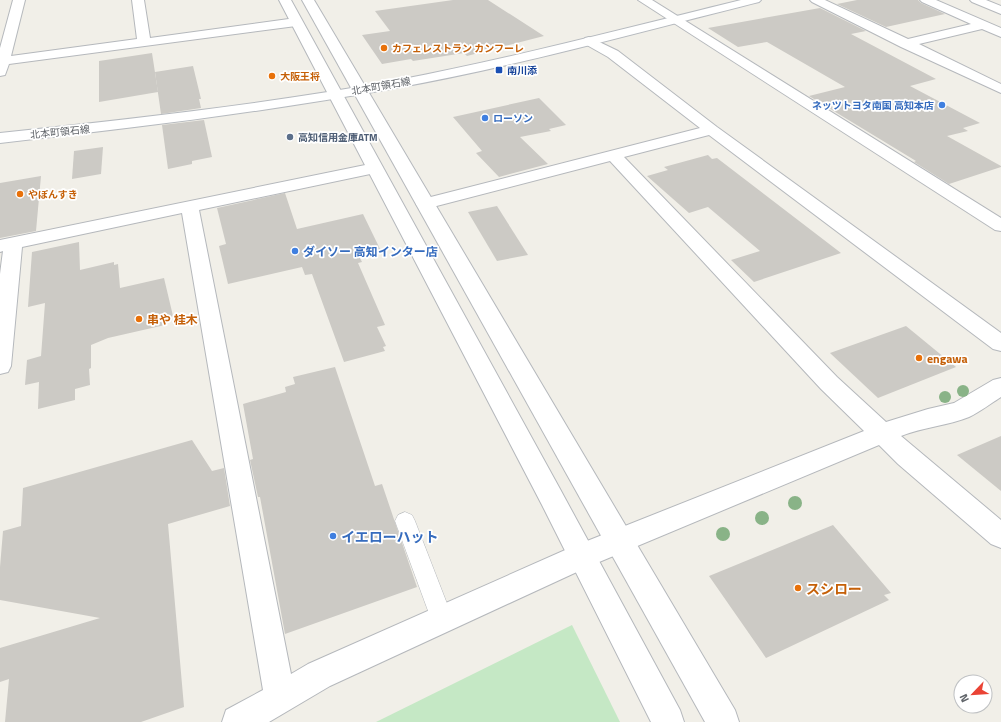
<svg xmlns="http://www.w3.org/2000/svg" width="1001" height="722" viewBox="0 0 1001 722" font-family="'Titillium Web','Noto Sans JP',sans-serif">
	<rect width="100%" height="100%" fill="#f1efe8"/>
	<!-- green -->
	<polygon fill="#c5e8c5" points="572,625 620,722 376,722"/>
	<!-- building -->
	<g fill="#cccac5">
		<polygon points="453,0 488,0 544,36 467,56 464,53 413,61 411,59 382,64 362,35 390,31 375,11"/>
		<polygon points="857,0 918,0 921,3 945,14 886,27 837,4"/>
		<polygon points="820,8 866,31 851,34 936,79 910,86 980,123 963,128 968,131 947,136 1001,166 1001,167 949,184 914,162 916,161 809,96 845,87 767,42 738,47 708,28"/>
		<polygon points="152,53 158,92 99,102 99,61"/>
		<polygon points="193,66 201,99 199,99 201,108 161,114 155,72"/>
		<polygon points="539,98 566,125 549,129 551,131 520,137 548,164 499,177 476,153 482,151 453,117"/>
		<polygon points="204,120 212,157 192,161 192,164 168,169 162,125"/>
		<polygon points="103,147 101,174 72,179 74,151"/>
		<polygon points="708,155 712,159 717,158 841,253 754,282 731,260 760,251 708,207 689,213 647,176 668,170 664,167"/>
		<polygon points="41,176 36,231 0,238 0,183"/>
		<polygon points="285,193 297,229 363,214 380,249 358,254 362,262 358,263 385,325 377,327 386,346 383,347 385,351 344,362 312,274 305,275 302,267 228,284 219,246 226,244 217,208"/>
		<polygon points="497,206 528,255 497,261 468,212"/>
		<polygon points="79,242 80,270 114,262 114,265 118,264 120,288 164,278 173,316 165,325 108,338 91,345 91,368 89,369 90,385 75,389 75,400 38,409 39,382 25,385 27,360 41,356 45,303 28,307 32,252"/>
		<polygon points="906,326 956,367 878,398 830,353"/>
		<polygon points="335,367 375,486 382,484 417,587 285,634 260,497 258,497 250,460 253,459 243,404 286,392 285,387 295,384 293,377"/>
		<polygon points="1001,436 1001,491 957,455"/>
		<polygon points="192,440 212,471 224,468 230,506 168,524 184,707 141,722 5,722 9,679 0,682 0,648 100,618 0,600 0,567 3,531 21,526 23,488"/>
		<polygon points="833,525 891,593 884,595 889,600 766,658 709,576"/>
	</g>
	<g fill="none" stroke-linecap="round" stroke-linejoin="round">
		<defs>
			<polygon id="service" points="405,512 412,515 415,521 453,619 450,627 442,630 434,627 431,619 395,521 398,515"/>
			<g id="minor">
				<polygon points="13,0 25,0 11,56 137,39 132,0 144,0 150,38 296,18 300,19 302,22 300,25 296,26 9,64 5,75 0,76 0,48"/>
				<polygon points="638,0 652,0 1001,218 1001,231 995,230"/>
				<polygon points="810,0 825,0 908,39 971,24 922,2 920,0 936,0 1001,28 1001,37 982,29 919,44 1001,84 1001,93 901,47 812,2"/>
				<polygon points="970,0 986,0 1001,6 1001,14 972,2"/>
				<path d="M589,37L618,51L717,127L1001,333V351L993,349L709,135L624,157L837,377L886,422L928,409L954,403L993,380L1001,378V397C991,403 980,412 969,417C947,426 923,427 901,436L1001,520V548L991,544L898,464L879,445L592,565L330,686L269,722H222L226,710L263,690L182,213L22,247L11,366L8,372L0,374V274L3,251L0,252V240L375,163L381,165L383,168L381,171L375,173L199,210L291,674L308,664L572,547L864,431L821,389L610,161L425,209L419,208L416,204L419,200L700,128L608,57L585,44L583,41L585,38Z"/>
			</g>
			<g id="tertiary">
				<polygon points="279,0 291,0 560,489 680,710 684,722 651,722 542,505"/>
				<polygon points="302,0 314,0 735,710 739,722 705,722"/>
			</g>
			<path id="secondary" d="M741,0H761L759,2C639,32 518,66 396,88C265,112 133,128 0,143V133C133,119 266,104 398,80C513,58 627,28 741,0Z"/>
		</defs>
		<!-- service casing -->
		<use href="#service" stroke="#b5b8bc" stroke-width="1"/>
		<!-- minor casing -->
		<use href="#minor" stroke="#b5b8bc" stroke-width="2"/>
		<!-- tertiary casing -->
		<use href="#tertiary" stroke="#b5b8bc" stroke-width="2"/>
		<!-- secondary casing -->
		<use href="#secondary" stroke="#b6babf" stroke-width="2"/>
		<!-- service -->
		<use href="#service" fill="#fff" fill-rule="evenodd"/>
		<!-- minor -->
		<use href="#minor" fill="#fff" fill-rule="evenodd"/>
		<!-- tertiary -->
		<use href="#tertiary" fill="#fff" fill-rule="evenodd"/>
		<!-- secondary -->
		<use href="#secondary" fill="#fff" fill-rule="evenodd"/>
	</g>
	<!-- trees -->
	<g fill="#89b387">
		<circle cx="963" cy="391" r="6"/>
		<circle cx="945" cy="397" r="6"/>
		<circle cx="795" cy="503" r="7"/>
		<circle cx="762" cy="518" r="7"/>
		<circle cx="723" cy="534" r="7"/>
	</g>
	<!-- markers -->
	<g fill="#e8710a" stroke="#fff" stroke-width="1.5">
		<circle cx="384" cy="48" r="4"/>
		<circle cx="272" cy="76" r="4"/>
		<circle cx="20" cy="194" r="4"/>
		<circle cx="139" cy="319" r="4"/>
		<circle cx="919" cy="358" r="4"/>
		<circle cx="798" cy="588" r="4"/>
	</g>
	<rect fill="#1a4fb4" stroke="#fff" stroke-width="1.5" x="495" y="66" width="8" height="8" rx="2"/>
	<g fill="#3f7fe0" stroke="#fff" stroke-width="1.5">
		<circle cx="942" cy="105" r="4"/>
		<circle cx="485" cy="118" r="4"/>
		<circle cx="295" cy="251" r="4"/>
		<circle cx="333" cy="536" r="4"/>
	</g>
	<circle fill="#5c6f8a" stroke="#fff" stroke-width="1.5" cx="290" cy="137" r="4"/>
	<g text-anchor="middle" dominant-baseline="central" stroke-width="3.5" stroke-linejoin="round" paint-order="stroke">
		<!-- far-food labels -->
		<g font-size="10" font-weight="bold" fill="#c56008" stroke="#fff" text-anchor="start">
			<text x="392" y="48">カフェレストラン カンフーレ</text>
			<text x="280" y="76">大阪王将</text>
			<text x="28" y="194">やぽんすき</text>
		</g>
		<!-- far-transit labels -->
		<g font-size="10" font-weight="bold" fill="#164399" stroke="#fff" text-anchor="start">
			<text x="507" y="70">南川添</text>
		</g>
		<!-- far-street labels -->
		<g font-size="10" fill="#5f6368" stroke="#fff">
			<text transform="translate(381 86) rotate(-10)">北本町領石線</text>
			<text transform="translate(60 132) rotate(-6)">北本町領石線</text>
		</g>
		<!-- far-shop labels -->
		<g font-size="10" font-weight="bold" fill="#366cbe" stroke="#fff" text-anchor="end">
			<text x="934" y="105">ネッツトヨタ南国 高知本店</text>
			<text x="493" y="118" text-anchor="start">ローソン</text>
		</g>
		<!-- far-service labels -->
		<g font-size="10" font-weight="bold" fill="#4e5e75" stroke="#fff" text-anchor="start">
			<text x="298" y="137">高知信用金庫ATM</text>
		</g>
		<!-- shop labels -->
		<g font-size="12" font-weight="bold" fill="#366cbe" stroke="#fff" text-anchor="start">
			<text x="303" y="251">ダイソー 高知インター店</text>
		</g>
		<!-- food labels -->
		<g font-size="12" font-weight="bold" fill="#c56008" stroke="#fff" text-anchor="start">
			<text x="147" y="319">串や 桂木</text>
			<text x="927" y="358">engawa</text>
		</g>
		<!-- near-shop labels -->
		<g font-size="14" font-weight="bold" fill="#366cbe" stroke="#fff" text-anchor="start">
			<text x="341" y="536">イエローハット</text>
		</g>
		<!-- near-food labels -->
		<g font-size="14" font-weight="bold" fill="#c56008" stroke="#fff" text-anchor="start">
			<text x="806" y="588">スシロー</text>
		</g>
	</g>
	<!-- north arrow -->
	<g transform="translate(973 694) rotate(245)"><circle r="19" fill="#ffffff" stroke="#bfc1c3"/>
	<path d="M0-3L7 15L0 10L-7 15Z" fill="#ea4335"/>
	<text y="-6" font-size="11" font-weight="bold" text-anchor="middle" fill="#5f6368">N</text>
	</g>
</svg>
